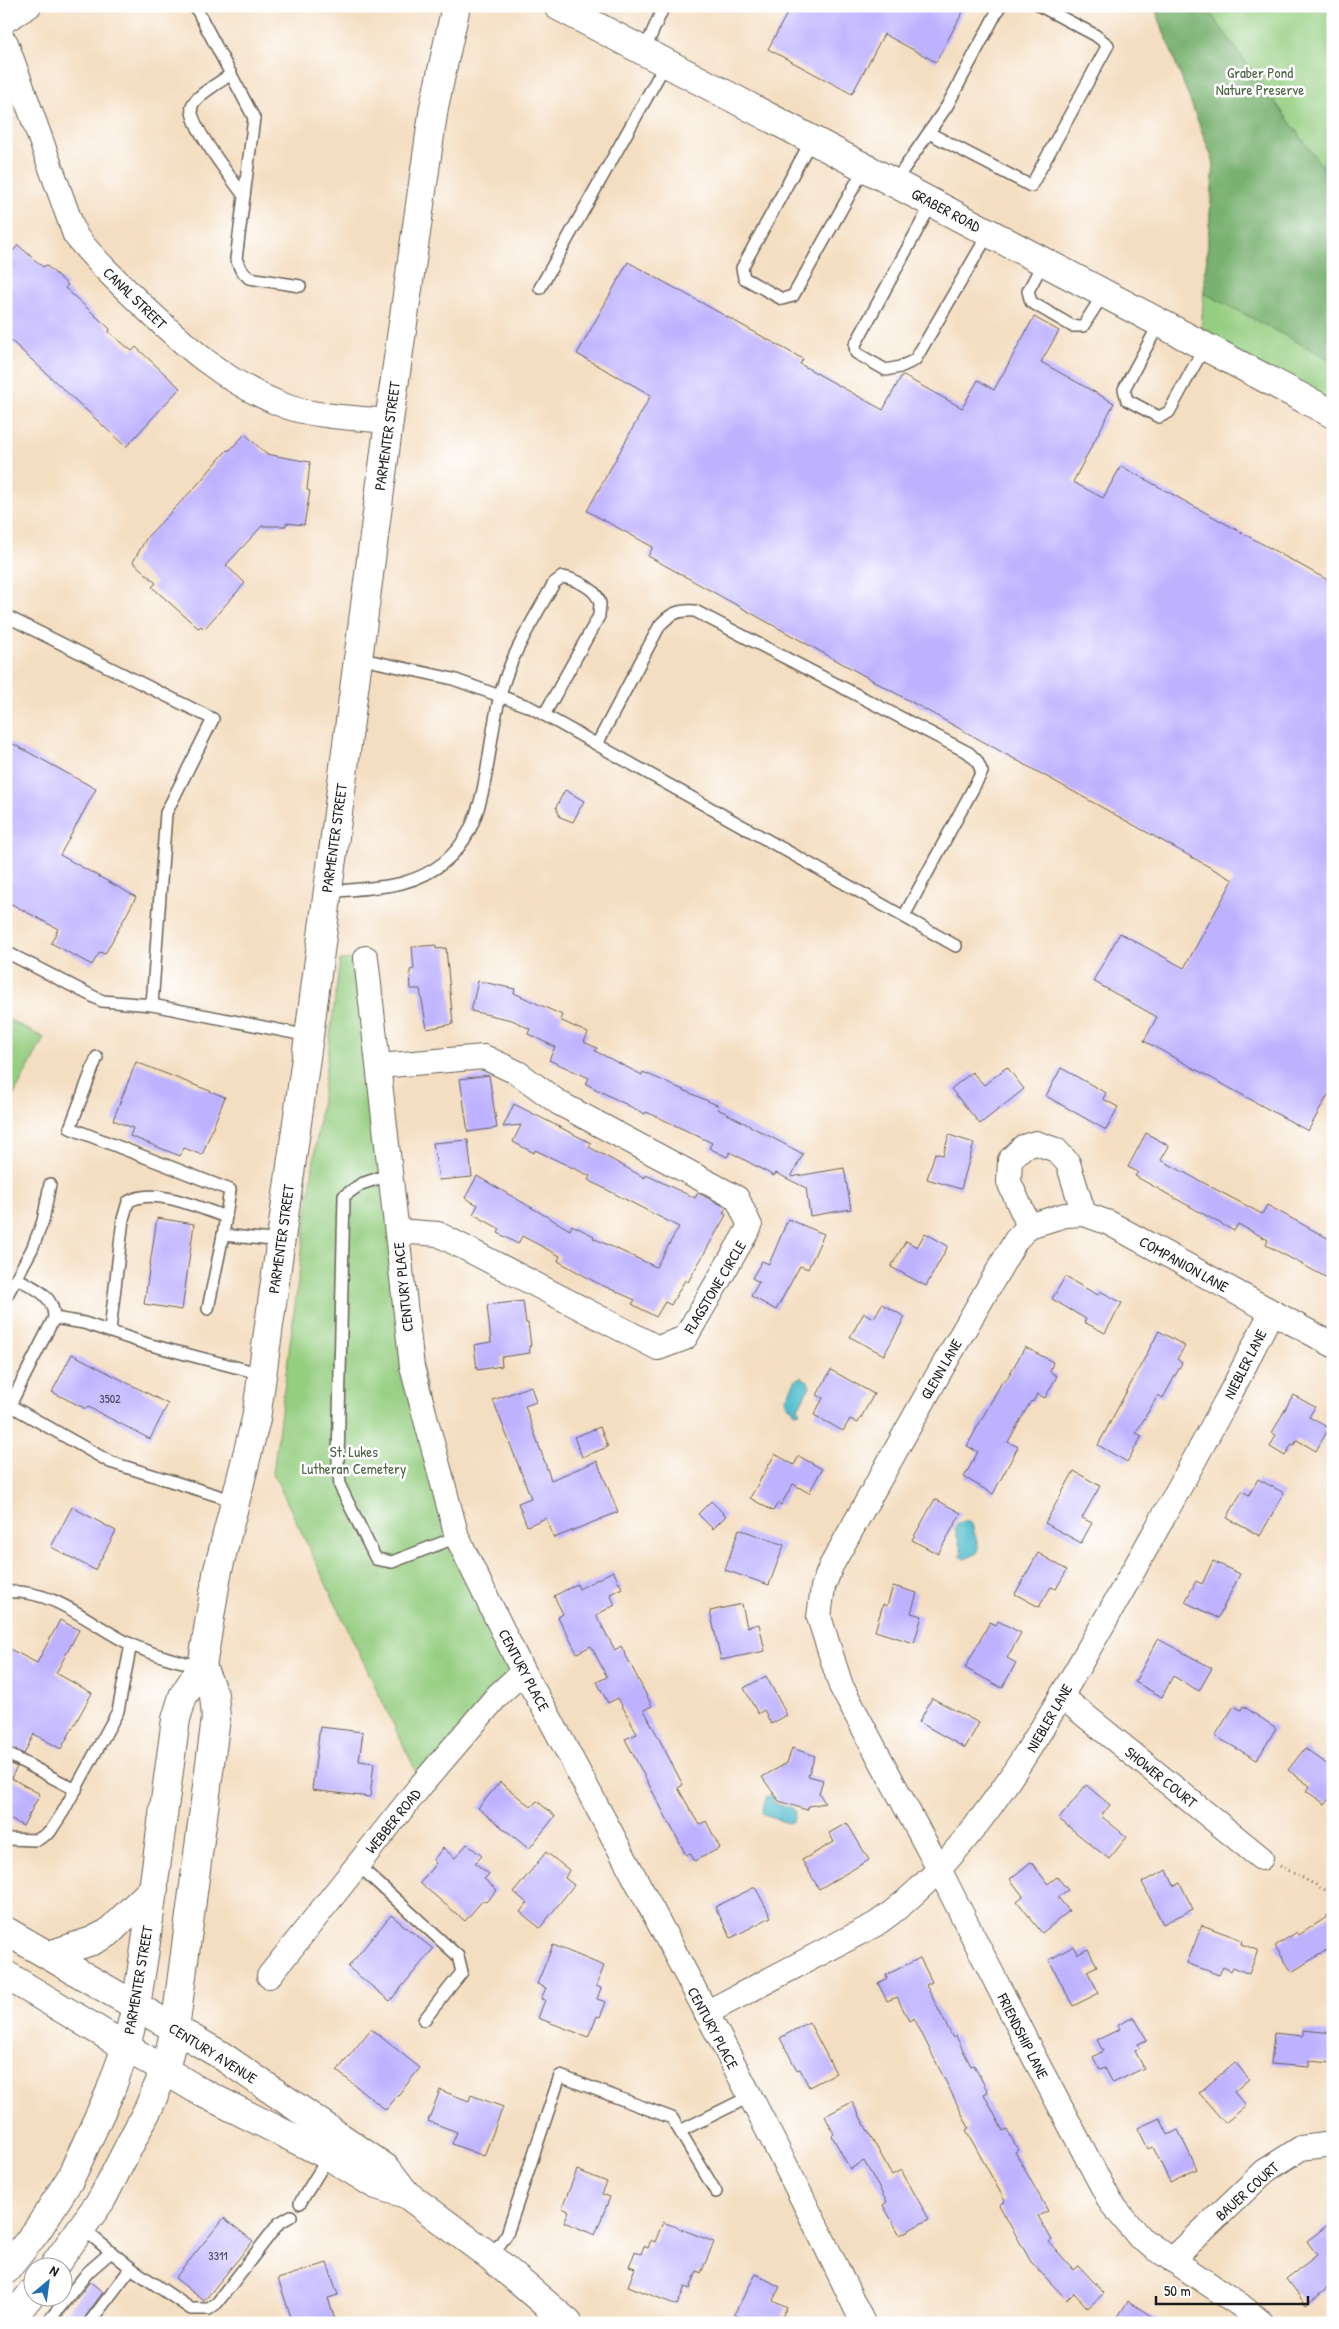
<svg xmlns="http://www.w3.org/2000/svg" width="1339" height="2329" viewBox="0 0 1339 2329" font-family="'Patrick Hand',sans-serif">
	<rect width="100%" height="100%" fill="#fff"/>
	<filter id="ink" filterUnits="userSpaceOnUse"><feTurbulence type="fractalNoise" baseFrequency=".02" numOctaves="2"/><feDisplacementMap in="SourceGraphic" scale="10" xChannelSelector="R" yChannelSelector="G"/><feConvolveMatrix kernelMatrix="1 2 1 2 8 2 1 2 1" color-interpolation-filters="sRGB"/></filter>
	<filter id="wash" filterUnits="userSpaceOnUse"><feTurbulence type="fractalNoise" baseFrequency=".0096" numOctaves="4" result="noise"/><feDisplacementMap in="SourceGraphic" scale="20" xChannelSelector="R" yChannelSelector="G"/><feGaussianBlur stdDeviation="1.12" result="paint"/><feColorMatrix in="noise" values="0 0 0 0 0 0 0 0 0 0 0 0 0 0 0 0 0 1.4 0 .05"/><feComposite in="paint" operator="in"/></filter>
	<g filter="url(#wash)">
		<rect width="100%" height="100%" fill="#f4dec1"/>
		<!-- green -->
		<g fill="#95ce81" stroke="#58754e">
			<polygon points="1154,6 1333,6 1333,414 1200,343 1214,163"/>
			<polygon points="366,958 434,1454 523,1672 422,1784 273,1473 340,960"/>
			<polygon points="6,1018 44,1038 6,1110"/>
		</g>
		<!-- forest -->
		<polygon fill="#78b16f" stroke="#4a6646" points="1154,6 1205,6 1333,181 1333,361 1204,293 1214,163"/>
		<!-- water -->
		<g fill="#51bdcc" stroke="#366c74">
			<polygon points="1333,93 1333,181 1323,170"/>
			<polygon points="801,1377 808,1381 810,1386 798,1408 800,1412 794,1413 793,1409 787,1405 785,1400 796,1379"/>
			<polygon points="966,1521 972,1524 979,1549 976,1554 965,1559 960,1556 962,1553 955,1529 958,1523"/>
			<polygon points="767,1796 774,1798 773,1802 792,1808 795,1813 793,1821 788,1823 764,1815 762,1812"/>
		</g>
		<g id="blocks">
			<!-- building -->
			<g fill="#beb2ff">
				<polygon points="791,6 966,6 936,62 884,34 852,94 768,49"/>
				<polygon points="18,245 43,267 46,265 68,285 65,288 110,329 109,332 132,351 136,347 180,388 126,447 6,336 6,260"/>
				<polygon points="628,262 803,359 800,364 883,410 902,375 962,408 978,380 994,390 1034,317 1059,331 1041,362 1114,403 1073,482 1103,498 1121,466 1333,583 1333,1086 1308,1131 1144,1041 1157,1017 1093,981 1120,933 1184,968 1233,880 648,556 653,547 587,511 651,395 577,354"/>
				<polygon points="245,434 266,454 310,462 307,490 310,491 304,525 286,523 286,526 262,526 226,565 245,583 204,629 201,626 198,628 152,587 156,583 133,562 147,537 197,485 227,450 230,450"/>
				<polygon points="6,740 96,789 60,855 136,897 105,954 100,952 92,965 51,943 58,929 6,901"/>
				<polygon points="565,790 584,801 573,822 560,817 556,807"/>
				<polygon points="436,945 436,949 446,948 453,1024 427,1029 420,989 411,989 410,970 414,969 412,947"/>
				<polygon points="478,981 515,989 514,993 562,1015 560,1020 588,1033 584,1042 597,1048 595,1051 642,1075 643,1072 719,1106 718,1109 803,1154 791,1177 844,1168 851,1209 810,1216 806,1188 776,1173 774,1176 730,1152 727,1157 709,1148 712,1143 660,1118 646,1112 645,1114 586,1084 589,1078 549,1060 555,1047 528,1034 530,1029 512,1020 471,1011"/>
				<polygon points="136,1062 225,1097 202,1155 184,1148 180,1156 130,1136 133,1128 113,1120"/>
				<polygon points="1007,1067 1024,1089 980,1124 951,1089 972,1072 984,1085"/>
				<polygon points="1061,1068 1106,1093 1103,1099 1118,1107 1106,1130 1046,1096"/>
				<polygon points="489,1075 497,1128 468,1132 460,1079"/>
				<polygon points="514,1104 591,1143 589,1147 645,1178 646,1175 695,1198 698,1193 726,1207 723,1213 726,1215 688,1282 685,1280 671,1305 665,1302 656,1317 632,1304 635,1300 597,1283 558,1261 560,1256 522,1236 518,1244 498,1233 500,1229 473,1214 478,1205 465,1198 477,1176 570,1230 572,1225 594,1236 593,1238 656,1267 679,1227 588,1180 590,1176 535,1150 534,1153 513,1142 521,1125 503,1127"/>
				<polygon points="1146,1133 1169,1146 1161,1160 1262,1214 1267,1205 1333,1241 1333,1281 1266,1245 1268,1240 1238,1224 1234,1231 1135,1176 1138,1172 1128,1167"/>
				<polygon points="949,1135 974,1143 961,1189 927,1179 935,1153 943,1155"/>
				<polygon points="468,1140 472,1177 439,1180 433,1143"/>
				<polygon points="157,1218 194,1224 182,1310 144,1304"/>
				<polygon points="788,1219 824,1234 808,1269 800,1266 776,1310 751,1296 759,1282 752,1278 762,1261 769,1264"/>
				<polygon points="925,1233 948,1246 926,1286 891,1267 906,1241 917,1247"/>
				<polygon points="1065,1277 1098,1295 1100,1291 1122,1303 1105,1333 1084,1322 1086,1319 1052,1299"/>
				<polygon points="523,1301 526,1323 528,1323 531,1346 529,1346 530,1353 501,1357 502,1366 477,1370 474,1345 491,1342 487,1305"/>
				<polygon points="882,1304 905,1317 884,1355 850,1337 864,1313 874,1318"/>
				<polygon points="1159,1331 1185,1346 1177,1359 1182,1363 1163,1398 1158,1395 1136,1433 1142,1436 1127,1462 1098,1445"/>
				<polygon points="1025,1347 1053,1362 1050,1372 1057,1376 1045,1398 1037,1394 1033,1402 1031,1401 1008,1442 1018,1447 993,1494 964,1477 978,1452 967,1446 1003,1380 1005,1382"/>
				<polygon points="72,1354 168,1404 150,1439 88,1407 86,1409 52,1392"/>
				<polygon points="831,1370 874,1394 858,1423 850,1419 843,1431 814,1415 823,1398 817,1395"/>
				<polygon points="531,1386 536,1402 525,1406 551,1480 597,1461 618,1512 554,1538 546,1518 527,1526 518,1503 531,1498 493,1400"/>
				<polygon points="1293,1395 1315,1407 1309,1417 1329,1428 1316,1451 1297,1440 1294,1445 1292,1444 1285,1456 1270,1447 1276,1435 1272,1433"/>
				<polygon points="600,1427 608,1447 582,1457 574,1437"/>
				<polygon points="775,1454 794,1465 799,1456 822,1469 809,1493 793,1484 781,1505 778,1503 773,1511 750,1498"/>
				<polygon points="1074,1471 1100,1486 1082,1518 1092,1523 1081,1543 1045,1523"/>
				<polygon points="1258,1479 1284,1493 1260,1536 1227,1518 1242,1491 1249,1495"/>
				<polygon points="935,1499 961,1513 938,1554 912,1540"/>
				<polygon points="711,1501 726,1516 713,1529 698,1514"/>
				<polygon points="72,1507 116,1531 95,1570 51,1547"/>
				<polygon points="739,1529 784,1545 769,1585 725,1570"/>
				<polygon points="1038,1553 1067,1570 1056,1589 1051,1587 1039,1607 1015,1594"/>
				<polygon points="1213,1561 1240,1574 1218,1618 1185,1602 1196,1581 1202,1584"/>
				<polygon points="613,1571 622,1588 610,1594 615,1605 596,1615 615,1650 621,1646 652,1706 644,1710 683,1785 678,1788 699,1825 706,1821 720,1848 695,1861 690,1853 686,1855 625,1739 637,1734 618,1698 608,1703 597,1682 607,1677 591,1646 577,1653 558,1617 563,1614 554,1596 577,1584 579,1589"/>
				<polygon points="893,1586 917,1593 911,1613 922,1616 914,1643 875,1631 883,1604 887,1606"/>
				<polygon points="742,1604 747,1627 759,1624 765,1651 721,1660 710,1611"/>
				<polygon points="60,1620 79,1630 56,1673 92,1693 61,1749 34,1734 24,1754 6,1746 6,1740 15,1724 6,1719 6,1647 37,1663"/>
				<polygon points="998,1621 1021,1633 1007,1658 1016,1663 1002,1688 965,1668 990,1622 996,1625"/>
				<polygon points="1158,1639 1212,1668 1199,1691 1173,1676 1162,1697 1135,1682"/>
				<polygon points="766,1676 787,1715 771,1724 764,1710 758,1714 744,1688"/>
				<polygon points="932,1698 979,1723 965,1748 919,1722"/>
				<polygon points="1234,1706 1241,1710 1243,1706 1276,1728 1257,1760 1215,1736"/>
				<polygon points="320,1727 363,1732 359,1761 374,1763 370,1797 312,1790"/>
				<polygon points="792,1748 815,1756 808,1776 823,1780 819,1793 825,1803 809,1806 807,1810 779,1801 762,1777 787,1763"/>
				<polygon points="1305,1748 1333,1769 1333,1793 1325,1804 1306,1791 1310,1786 1288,1770"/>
				<polygon points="6,1762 17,1767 11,1778 40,1794 23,1826 6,1817"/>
				<polygon points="500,1782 531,1807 537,1801 555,1816 529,1849 478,1808"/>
				<polygon points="1086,1785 1110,1805 1101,1816 1127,1837 1109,1859 1059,1819"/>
				<polygon points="847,1823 869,1860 819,1889 802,1860 834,1842 829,1833"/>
				<polygon points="467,1844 482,1856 475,1863 489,1874 484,1879 497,1890 486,1902 483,1900 465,1921 420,1883 436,1863 433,1860 443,1848 455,1858"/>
				<polygon points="546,1852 569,1870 565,1878 574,1885 540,1928 520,1912 527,1903 514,1892"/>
				<polygon points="1031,1862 1048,1884 1057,1877 1068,1890 1058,1897 1069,1911 1042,1933 1017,1901 1023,1896 1010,1879"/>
				<polygon points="1167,1870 1174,1886 1180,1883 1193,1909 1163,1924 1142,1882"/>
				<polygon points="755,1887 771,1917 731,1938 715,1907"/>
				<polygon points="1333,1913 1333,1946 1292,1972 1275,1946 1297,1932 1299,1935"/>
				<polygon points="391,1915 433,1949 390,2001 348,1967"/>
				<polygon points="1202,1925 1242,1940 1241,1944 1258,1950 1249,1974 1233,1967 1231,1971 1223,1967 1219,1975 1187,1963"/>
				<polygon points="553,1945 604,1966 596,1986 601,1988 597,1999 606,2002 600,2017 597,2016 588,2037 538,2018 545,2000 541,1999 546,1988 537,1984"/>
				<polygon points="1074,1946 1078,1954 1088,1949 1097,1966 1087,1971 1099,1993 1073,2006 1049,1960"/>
				<polygon points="920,1958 932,1982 926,1985 953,2038 956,2036 971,2066 974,2065 988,2092 984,2094 1003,2131 1007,2129 1018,2150 1015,2152 1048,2211 1038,2216 1052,2240 1049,2242 1074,2270 1079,2266 1104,2293 1088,2308 1074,2293 1067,2300 1031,2262 999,2205 1005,2201 966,2130 969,2128 914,2018 909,2021 897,1997 887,2001 878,1983 887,1978 886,1975"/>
				<polygon points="1134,2017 1147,2040 1138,2044 1140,2048 1135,2051 1144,2068 1113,2083 1105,2068 1100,2070 1093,2057 1103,2051 1097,2040 1120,2029 1118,2025"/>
				<polygon points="809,2022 836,2073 809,2087 800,2069 797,2070 780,2038"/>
				<polygon points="371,2029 420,2068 386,2110 337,2071"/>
				<polygon points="1303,2030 1333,2033 1333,2063 1309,2061 1309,2067 1271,2064 1274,2033 1303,2036"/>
				<polygon points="1235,2062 1249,2079 1234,2092 1246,2106 1225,2123 1199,2093"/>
				<polygon points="440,2090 469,2101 471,2095 503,2107 484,2156 452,2144 457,2132 428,2121"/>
				<polygon points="852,2102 892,2175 901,2170 929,2219 900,2235 883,2205 887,2202 864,2161 850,2169 832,2136 834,2134 825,2116"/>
				<polygon points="1160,2118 1168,2135 1178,2130 1197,2169 1170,2182 1153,2147 1148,2149 1138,2128"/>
				<polygon points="577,2170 607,2182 602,2194 610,2197 595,2235 564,2222 569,2211 562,2208"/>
				<polygon points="224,2218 253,2241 204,2301 175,2278"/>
				<polygon points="1333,2221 1333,2284 1306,2305 1286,2279 1317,2255 1307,2241"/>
				<polygon points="663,2222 714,2242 701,2273 697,2271 690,2289 685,2287 677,2305 628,2286 635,2268 629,2266 635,2252 641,2254 644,2246 648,2248 651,2240 655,2242"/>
				<polygon points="327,2263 338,2295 328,2298 336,2323 293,2323 278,2279"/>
				<polygon points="756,2274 780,2287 773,2300 787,2307 779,2323 750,2323 734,2314"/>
				<polygon points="90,2282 103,2292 81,2323 57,2323"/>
				<polygon points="1128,2301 1162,2323 1114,2323"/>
			</g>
		</g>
	</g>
	<g filter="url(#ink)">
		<use href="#blocks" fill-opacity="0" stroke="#686056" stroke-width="1"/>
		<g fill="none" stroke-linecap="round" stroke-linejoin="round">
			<defs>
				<g id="lane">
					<polyline points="195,6 254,118 236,259 241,270 249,278 300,286"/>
					<polyline points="644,51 664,6"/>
					<path d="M231,74C222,81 195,96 192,106C187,123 233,180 244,196"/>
					<polyline points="929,133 1031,186 1108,45 1095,35 1040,6"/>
					<polyline points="812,139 742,268 744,278 782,299 793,296 865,167"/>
					<polyline points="894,183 947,106 1000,6"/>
					<polyline points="932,203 855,345 856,353 886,370 900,367 915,360 989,233"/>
					<polyline points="1044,261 1028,291 1031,302 1072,326 1083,326 1104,293"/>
					<polyline points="540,288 666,63"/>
					<polyline points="1160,322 1124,389 1127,400 1159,417 1169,412 1205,346"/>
					<polyline points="6,616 213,719 166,813 152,1005 102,1001 6,952"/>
					<polyline points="358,658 453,679 530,707 956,946"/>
					<path d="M597,744L660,625C671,613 679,610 695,611L969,753L977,761L982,772L904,916"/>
					<path d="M327,892C352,889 378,889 402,883C494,858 481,769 500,696C510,655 534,619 554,583L562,577C575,579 598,589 600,604C600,608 599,612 599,616L544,715"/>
					<polyline points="152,1005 309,1036"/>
					<polyline points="97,1057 70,1128 230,1190 223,1235 208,1309"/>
					<polyline points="391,1174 361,1184 344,1196 338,1461 340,1486 376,1559 392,1562 457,1537"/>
					<polyline points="223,1235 281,1241"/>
					<polyline points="6,1297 32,1249 43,1221 50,1184"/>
					<polyline points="54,1318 84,1323 147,1344 262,1374"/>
					<path d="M110,1330L123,1219L128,1202C153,1186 200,1208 226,1217"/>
					<polyline points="6,1403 110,1462 235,1501"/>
					<path d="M10,1405L54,1318C54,1295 35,1288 16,1278"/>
					<path d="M6,1592C56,1589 90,1625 132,1645C154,1655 178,1661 202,1667"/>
					<polyline points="6,1753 76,1790"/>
					<polyline points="6,1839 37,1840 50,1832 63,1812 118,1711 131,1644"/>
					<polyline points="358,1865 458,1956 462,1972 424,2020"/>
					<polyline points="680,2131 749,2097"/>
					<polyline points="300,2203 329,2156"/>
					<polyline points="83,2229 131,2268 191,2309 209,2309 217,2303 279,2223 291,2216"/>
					<polyline points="491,2257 507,2234 560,2076 672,2118 716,2192"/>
					<polyline points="47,2323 88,2272 111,2252"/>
					<polyline points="89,2323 131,2268"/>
				</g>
				<g id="street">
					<polyline points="6,20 29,6"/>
					<path d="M6,43L75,235C95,260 118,282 141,304C183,344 225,382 280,404C311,417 355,418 389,421"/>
					<path d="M366,958L412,1367L457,1537L523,1672L547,1713C654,1915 765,2116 863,2323"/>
					<polyline points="379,1066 484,1057 518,1073 559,1103 737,1198 750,1226 685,1338 658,1348 438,1234 397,1231"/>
					<polyline points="1029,1226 1009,1182 1010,1160 1023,1147 1036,1143 1056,1150 1068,1163 1084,1214"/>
					<polyline points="1061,1696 1261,1858"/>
					<polyline points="269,1976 422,1784 498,1695 523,1672"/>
					<path d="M706,2013L876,1924C963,1865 1028,1753 1080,1664C1130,1578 1178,1491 1225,1403C1242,1373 1255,1342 1272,1312"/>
					<polyline points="1172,2260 1265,2171 1301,2148 1333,2144"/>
					<polyline points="1262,2323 1240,2305 1140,2238 1111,2203 1034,2057 939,1869 841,1686 819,1617 823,1587 831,1566 939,1373 1016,1240 1029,1226 1065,1215 1084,1214 1109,1223 1333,1345"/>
				</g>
				<g id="secondary">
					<polyline points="558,6 1333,414"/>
					<polyline points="6,1931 219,2054 387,2169 406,2194 491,2257 568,2323"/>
					<polyline points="49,1955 92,1941 108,1933 154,1888"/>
					<polyline points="6,1975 201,2092 329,2156 376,2185 406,2194"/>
					<polyline points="54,2266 102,2199 149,2107 165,2070 175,2029 216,1718 214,1695 202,1667"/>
					<polyline points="6,2270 36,2232 70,2179 110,2092 126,2047 136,2006 145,1949 176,1719 183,1696 202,1667 217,1574 256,1419 309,1036 389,421 434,107 456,6"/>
					<polyline points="8,2323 32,2293"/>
				</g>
			</defs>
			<!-- lane casing -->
			<use href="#lane" stroke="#686056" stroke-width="14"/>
			<!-- street casing -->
			<use href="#street" stroke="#686056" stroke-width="26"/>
			<!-- secondary casing -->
			<use href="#secondary" stroke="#686056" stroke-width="30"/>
			<!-- path -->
			<polyline stroke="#686056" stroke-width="3" stroke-dasharray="1 4" stroke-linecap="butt" points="1280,1866 1333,1894"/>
			<!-- lane -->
			<use href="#lane" stroke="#fff" stroke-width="11"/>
			<!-- street -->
			<use href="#street" stroke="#fff" stroke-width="24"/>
			<!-- secondary -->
			<use href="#secondary" stroke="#fff" stroke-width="28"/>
		</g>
	</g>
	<g text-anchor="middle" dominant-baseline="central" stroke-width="5" stroke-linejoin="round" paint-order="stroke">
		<!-- number labels -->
		<g font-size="12" fill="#444255">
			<text x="110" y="1398">3502</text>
			<text x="218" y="2255">3311</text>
		</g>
		<!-- park labels -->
		<g font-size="15" fill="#4c6344" stroke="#fff">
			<text x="1260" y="72">Graber Pond<tspan x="1260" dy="17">Nature Preserve</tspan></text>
			<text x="354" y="1451">St. Lukes<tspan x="354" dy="17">Lutheran Cemetery</tspan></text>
		</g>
		<!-- street labels -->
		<g font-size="15" fill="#1c1c1c" stroke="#fff">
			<text transform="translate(946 210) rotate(28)">GRABER ROAD</text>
			<text transform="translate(135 298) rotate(44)">CANAL STREET</text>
			<text transform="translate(387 436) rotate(-82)">PARMENTER STREET</text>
			<text transform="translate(334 838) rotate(-82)">PARMENTER STREET</text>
			<text transform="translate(281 1239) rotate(-82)">PARMENTER STREET</text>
			<text transform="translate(1184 1264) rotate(29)">COMPANION LANE</text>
			<text transform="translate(403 1287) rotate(-96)">CENTURY PLACE</text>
			<text transform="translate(715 1287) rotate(-59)">FLAGSTONE CIRCLE</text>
			<text transform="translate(1245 1364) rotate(-63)">NIEBLER LANE</text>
			<text transform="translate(941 1369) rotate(-60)">GLENN LANE</text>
			<text transform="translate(524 1670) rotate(62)">CENTURY PLACE</text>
			<text transform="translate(1049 1718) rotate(-60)">NIEBLER LANE</text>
			<text transform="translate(1161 1777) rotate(39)">SHOWER COURT</text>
			<text transform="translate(393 1821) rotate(-51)">WEBBER ROAD</text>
			<text transform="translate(138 1980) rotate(-80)">PARMENTER STREET</text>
			<text transform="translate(713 2028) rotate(62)">CENTURY PLACE</text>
			<text transform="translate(1023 2036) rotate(63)">FRIENDSHIP LANE</text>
			<text transform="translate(213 2053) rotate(32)">CENTURY AVENUE</text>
			<text transform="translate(1247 2191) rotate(-42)">BAUER COURT</text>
		</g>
	</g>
	<!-- margin -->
	<rect width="1339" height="2329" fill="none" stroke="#fff" stroke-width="25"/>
	<!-- north arrow -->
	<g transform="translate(48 2282) rotate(29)"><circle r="24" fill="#ffffff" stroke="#a4a4a4"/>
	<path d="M0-4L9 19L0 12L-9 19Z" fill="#1f6fb2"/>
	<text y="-8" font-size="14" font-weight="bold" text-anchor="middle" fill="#1c1c1c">N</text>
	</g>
	<!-- scale -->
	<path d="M1156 2296v8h152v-8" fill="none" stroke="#1c1c1c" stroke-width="2.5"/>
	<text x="1164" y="2296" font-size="15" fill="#1c1c1c" stroke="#ffffff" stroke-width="4" paint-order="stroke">50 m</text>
</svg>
